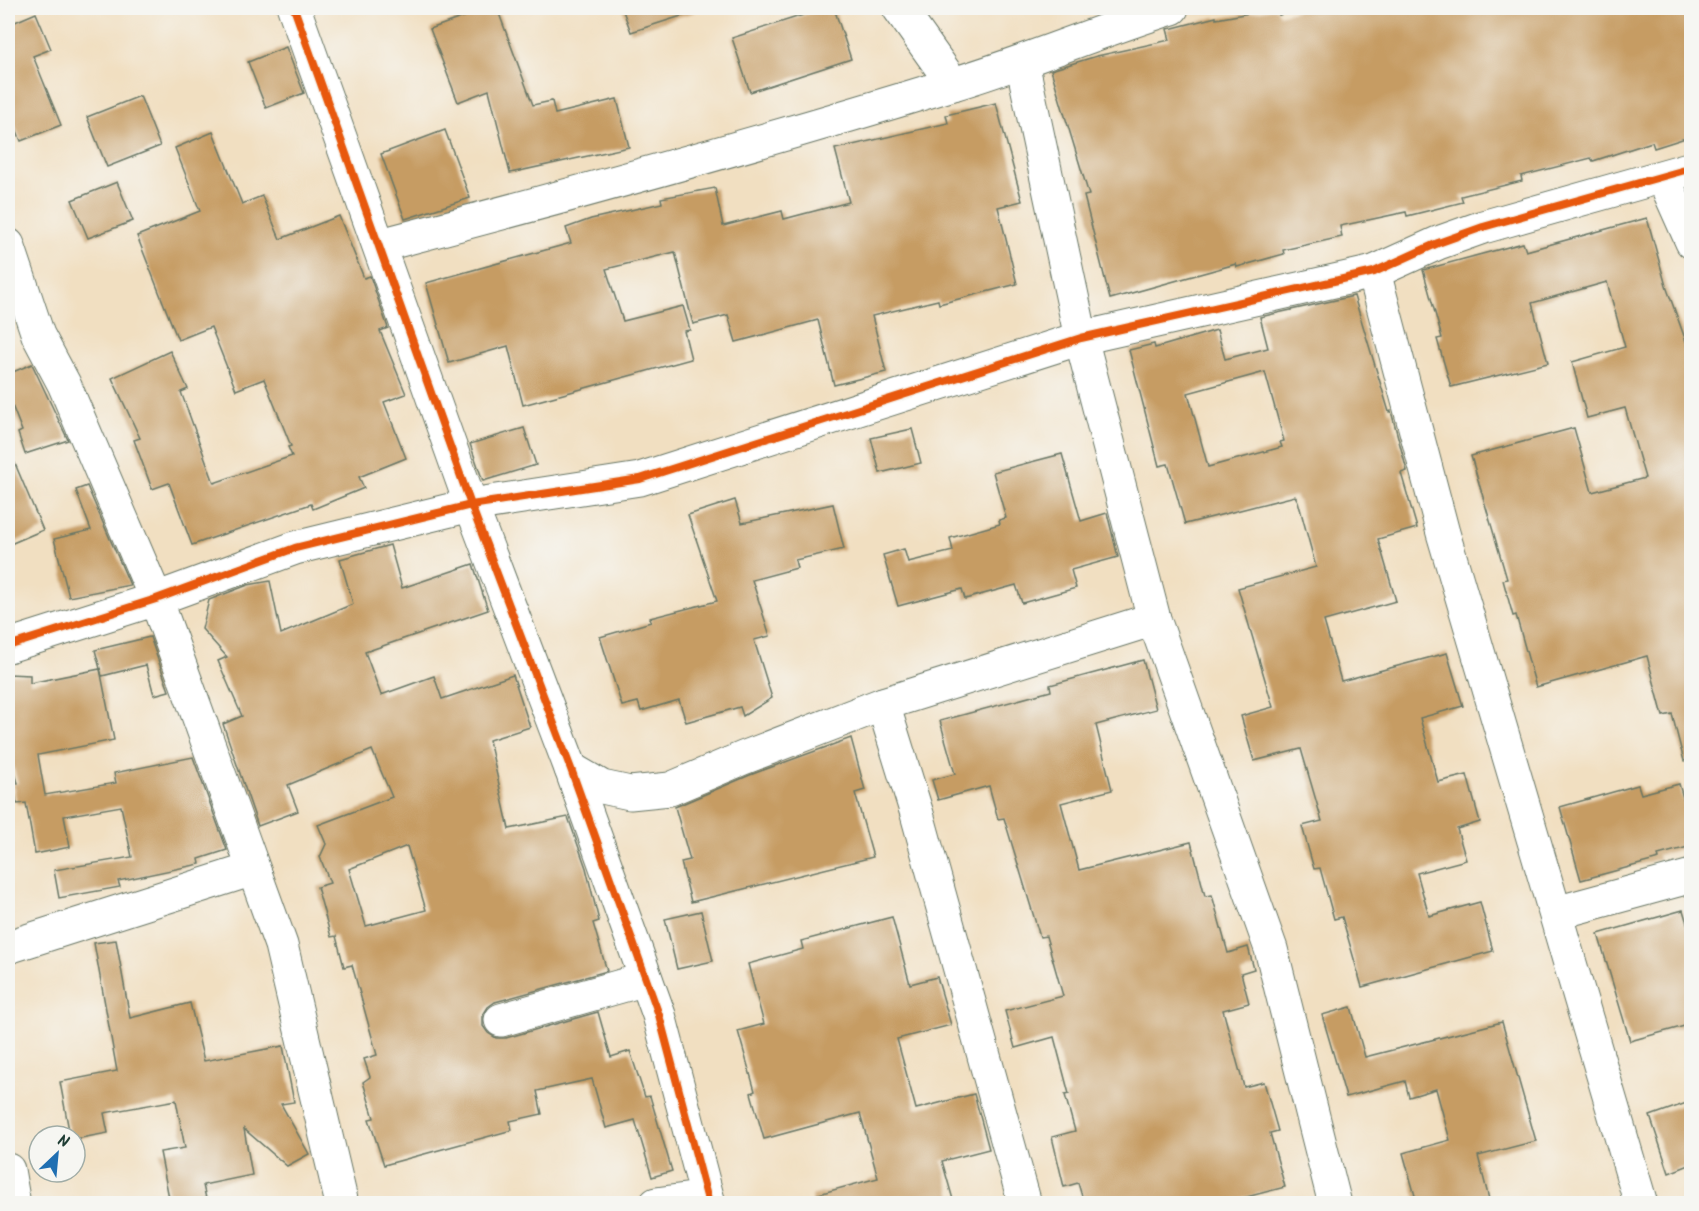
<svg xmlns="http://www.w3.org/2000/svg" width="1699" height="1211" viewBox="0 0 1699 1211" font-family="Kalam,sans-serif">
	<rect width="100%" height="100%" fill="#f6f6f2"/>
	<filter id="ink" filterUnits="userSpaceOnUse"><feTurbulence type="fractalNoise" baseFrequency=".0167" numOctaves="2"/><feDisplacementMap in="SourceGraphic" scale="12" xChannelSelector="R" yChannelSelector="G"/><feConvolveMatrix kernelMatrix="1 2 1 2 8 2 1 2 1" color-interpolation-filters="sRGB"/></filter>
	<filter id="wash" filterUnits="userSpaceOnUse"><feTurbulence type="fractalNoise" baseFrequency=".008" numOctaves="4" result="noise"/><feDisplacementMap in="SourceGraphic" scale="24" xChannelSelector="R" yChannelSelector="G"/><feGaussianBlur stdDeviation="1.35" result="paint"/><feColorMatrix in="noise" values="0 0 0 0 0 0 0 0 0 0 0 0 0 0 0 0 0 1.4 0 .05"/><feComposite in="paint" operator="in"/></filter>
	<g filter="url(#wash)">
		<rect width="100%" height="100%" fill="#f1dfc1"/>
		<g id="blocks">
			<!-- building -->
			<g fill="#c69c64" fill-rule="evenodd">
				<polygon points="489,8 497,8 533,105 552,101 555,114 617,99 629,147 510,173 489,90 458,102 430,29"/>
				<polygon points="622,8 693,8 694,12 631,32"/>
				<polygon points="825,8 834,8 851,59 750,92 732,38"/>
				<polygon points="1277,8 1279,15 1306,8 1692,8 1692,136 1654,148 1652,142 1593,161 1591,158 1521,176 1522,181 1461,196 1463,202 1407,216 1406,212 1340,226 1342,237 1283,250 1284,254 1237,267 1236,264 1110,299 1084,196 1089,195 1051,70 1097,56 1170,40 1167,29 1173,28 1216,17 1216,19"/>
				<polygon points="36,13 51,49 33,56 61,125 21,141 8,108 8,25"/>
				<polygon points="286,47 304,93 266,108 248,62"/>
				<polygon points="140,96 160,146 107,167 87,117"/>
				<polygon points="996,103 1022,201 998,207 1017,284 939,304 938,300 872,316 886,372 834,385 818,320 736,342 728,315 693,324 675,252 606,269 623,321 683,306 690,330 684,331 691,359 523,405 508,346 449,363 426,283 571,243 566,228 591,219 662,203 661,198 715,188 723,226 782,211 784,219 849,202 835,149 948,123 946,115"/>
				<polygon points="445,130 470,198 405,219 381,154"/>
				<polygon points="213,132 242,204 262,196 280,239 339,216 364,278 370,276 388,328 380,331 406,394 384,402 406,458 359,477 364,488 313,509 311,504 192,545 169,483 152,489 134,440 140,438 112,378 170,351 188,389 181,392 214,483 292,456 288,447 291,446 264,379 236,390 211,327 178,340 137,236 200,211 175,148"/>
				<polygon points="117,182 133,221 88,238 72,200"/>
				<polygon points="1647,218 1666,286 1692,358 1692,760 1684,761 1672,714 1663,716 1647,656 1536,687 1516,615 1513,616 1503,580 1507,579 1471,456 1574,428 1592,492 1645,478 1625,408 1587,418 1572,362 1625,347 1607,282 1532,303 1548,363 1451,387 1437,339 1442,338 1423,270 1523,243 1526,251"/>
				<path d="M1354,296L1389,412L1391,411L1407,471L1401,473L1417,528L1378,539L1396,601L1324,621L1341,681L1447,653L1463,706L1420,718L1438,782L1467,775L1480,822L1457,829L1466,860L1417,873L1429,916L1480,902L1493,951L1362,987L1342,917L1334,919L1320,868L1314,869L1302,826L1322,821L1301,749L1254,761L1241,716L1273,707L1238,588L1316,567L1298,501L1295,496L1185,524L1168,464L1159,466L1129,350L1154,344L1155,348L1217,330L1225,359L1268,348L1260,317ZM1265,372L1284,441L1280,442L1282,447L1208,467L1188,393Z"/>
				<polygon points="32,364 68,440 25,454 18,433 22,431 8,395 8,374"/>
				<polygon points="524,428 536,465 483,481 470,444"/>
				<polygon points="912,429 921,463 880,473 871,438"/>
				<polygon points="8,447 43,530 8,545"/>
				<polygon points="1062,454 1081,521 1107,513 1118,557 1071,570 1076,588 1022,603 1016,585 965,599 962,589 898,606 883,555 904,549 908,562 953,551 950,538 1000,524 999,520 1006,518 993,472"/>
				<polygon points="87,486 130,585 69,597 54,539 91,530 76,490"/>
				<polygon points="735,500 742,523 833,504 844,549 795,560 797,568 752,580 770,636 754,640 772,698 743,716 740,707 686,722 679,700 641,711 638,702 622,706 600,637 651,622 650,618 717,601 688,515"/>
				<path d="M390,545L402,588L473,564L488,610L365,652L381,695L434,676L442,699L513,675L530,727L489,740L509,829L568,817L586,868L599,921L593,923L607,971L495,1002L488,1007L483,1015V1026L488,1033L496,1038H506L598,1012L611,1057L630,1051L645,1097L650,1096L672,1171L652,1177L635,1120L606,1128L592,1079L537,1091L542,1114L510,1121L512,1130L384,1165L369,1119L374,1118L363,1082L370,1077L364,1059L377,1055L352,965L344,967L336,936L331,937L317,887L330,883L320,857L326,844L318,825L392,797L372,750L288,785L298,811L258,826L223,724L242,716L218,661L227,657L202,629L209,600L248,585L270,581L281,634L353,604L340,559ZM407,846L426,910L366,926L349,869Z"/>
				<polygon points="150,637 169,691 154,695 146,665 102,676 95,650"/>
				<polygon points="1143,660 1156,709 1096,725 1112,790 1061,803 1079,870 1191,842 1205,896 1212,895 1228,953 1248,947 1254,969 1241,973 1249,1003 1223,1010 1244,1087 1264,1082 1278,1131 1270,1133 1285,1187 1235,1200 1236,1203 1084,1203 1078,1183 1064,1187 1052,1137 1075,1131 1065,1095 1069,1094 1054,1037 1015,1048 1005,1011 1063,996 1046,936 1040,937 1004,818 998,819 989,786 938,800 932,780 955,774 940,721 1051,691 1050,685"/>
				<polygon points="100,669 114,740 38,755 45,795 116,783 114,773 193,757 227,850 199,859 200,864 118,881 120,887 59,898 54,870 132,857 121,806 64,816 70,847 35,854 26,803 17,804 13,784 18,783 8,750 8,674 30,675 30,683"/>
				<polygon points="851,738 865,790 855,793 873,857 691,902 681,862 690,860 675,807 750,775"/>
				<polygon points="1679,784 1692,828 1692,846 1658,855 1659,859 1581,880 1560,807 1638,785 1641,794"/>
				<polygon points="1683,910 1692,940 1692,1024 1630,1041 1598,934"/>
				<polygon points="701,911 713,961 677,969 665,919"/>
				<polygon points="892,917 910,984 937,977 951,1025 897,1039 916,1109 974,1094 989,1149 942,1161 954,1203 812,1203 811,1196 878,1178 860,1113 764,1139 751,1093 755,1091 738,1031 764,1024 748,964 803,949 801,941"/>
				<polygon points="116,940 130,1018 190,1003 204,1061 283,1046 294,1102 281,1104 309,1154 287,1166 244,1129 252,1175 203,1185 207,1203 170,1203 160,1152 185,1148 176,1100 104,1113 108,1133 75,1139 75,1136 70,1136 60,1082 117,1071 94,943"/>
				<polygon points="1351,1007 1365,1057 1502,1022 1536,1141 1478,1156 1490,1203 1417,1203 1403,1153 1450,1140 1436,1089 1409,1097 1405,1081 1346,1097 1322,1015"/>
				<polygon points="1692,1101 1692,1164 1669,1173 1650,1116"/>
			</g>
		</g>
	</g>
	<g filter="url(#ink)">
		<use href="#blocks" fill-opacity="0" stroke="#687665" stroke-width="1.5"/>
		<g fill="none" stroke-linecap="round" stroke-linejoin="round">
			<defs>
				<g id="street">
					<polyline points="294,8 471,505 571,769 659,1015 709,1204"/>
					<polyline points="899,8 953,84"/>
					<polyline points="1022,62 1081,338 1154,619 1271,949 1335,1204"/>
					<polyline points="1663,177 1692,242"/>
					<polyline points="8,245 38,335 64,384 156,599 281,945 342,1204"/>
					<path d="M381,245C573,195 764,142 953,84C1027,62 1098,31 1172,8"/>
					<polyline points="1374,272 1443,533 1641,1204"/>
					<polyline points="8,646 156,599 295,548 471,505 640,479 1081,338 1374,272 1438,243 1483,227 1692,168"/>
					<polyline points="883,704 917,814 1025,1204"/>
					<polyline points="571,769 602,787 630,793 670,789 743,758 883,704 1154,619"/>
					<polyline points="1556,913 1692,876"/>
					<polyline points="8,947 253,869"/>
					<polyline points="501,1020 646,979"/>
					<polyline points="656,1204 707,1197"/>
				</g>
				<polyline id="secondary" points="8,1170 14,1204"/>
			</defs>
			<!-- street casing -->
			<use href="#street" stroke="#687665" stroke-width="35"/>
			<!-- secondary casing -->
			<use href="#secondary" stroke="#687665" stroke-width="35"/>
			<!-- street -->
			<use href="#street" stroke="#fff" stroke-width="33"/>
			<!-- secondary -->
			<use href="#secondary" stroke="#fff" stroke-width="33"/>
			<defs>
				<g id="cycleway">
					<polyline points="294,8 471,505 571,769 659,1015 709,1204"/>
					<polyline points="8,646 156,599 295,548 471,505 640,479 1081,338 1374,272 1438,243 1483,227 1692,168"/>
				</g>
			</defs>
			<!-- cycleway casing -->
			<use href="#cycleway" stroke="#f6f6f2" stroke-width="11"/>
			<!-- cycleway -->
			<use href="#cycleway" stroke="#e8590c" stroke-width="8"/>
		</g>
	</g>
	<!-- margin -->
	<rect width="1699" height="1211" fill="none" stroke="#f6f6f2" stroke-width="30"/>
	<!-- north arrow -->
	<g transform="translate(57 1154) rotate(26)"><circle r="28" fill="#f6f6f2" stroke="#a0aca6" stroke-width="1.5"/>
	<path d="M0-4.5L10 22L0 15L-10 22Z" fill="#1f6fb2"/>
	<text y="-9" font-size="16" font-weight="bold" text-anchor="middle" fill="#1f3d34">N</text>
	</g>
</svg>
